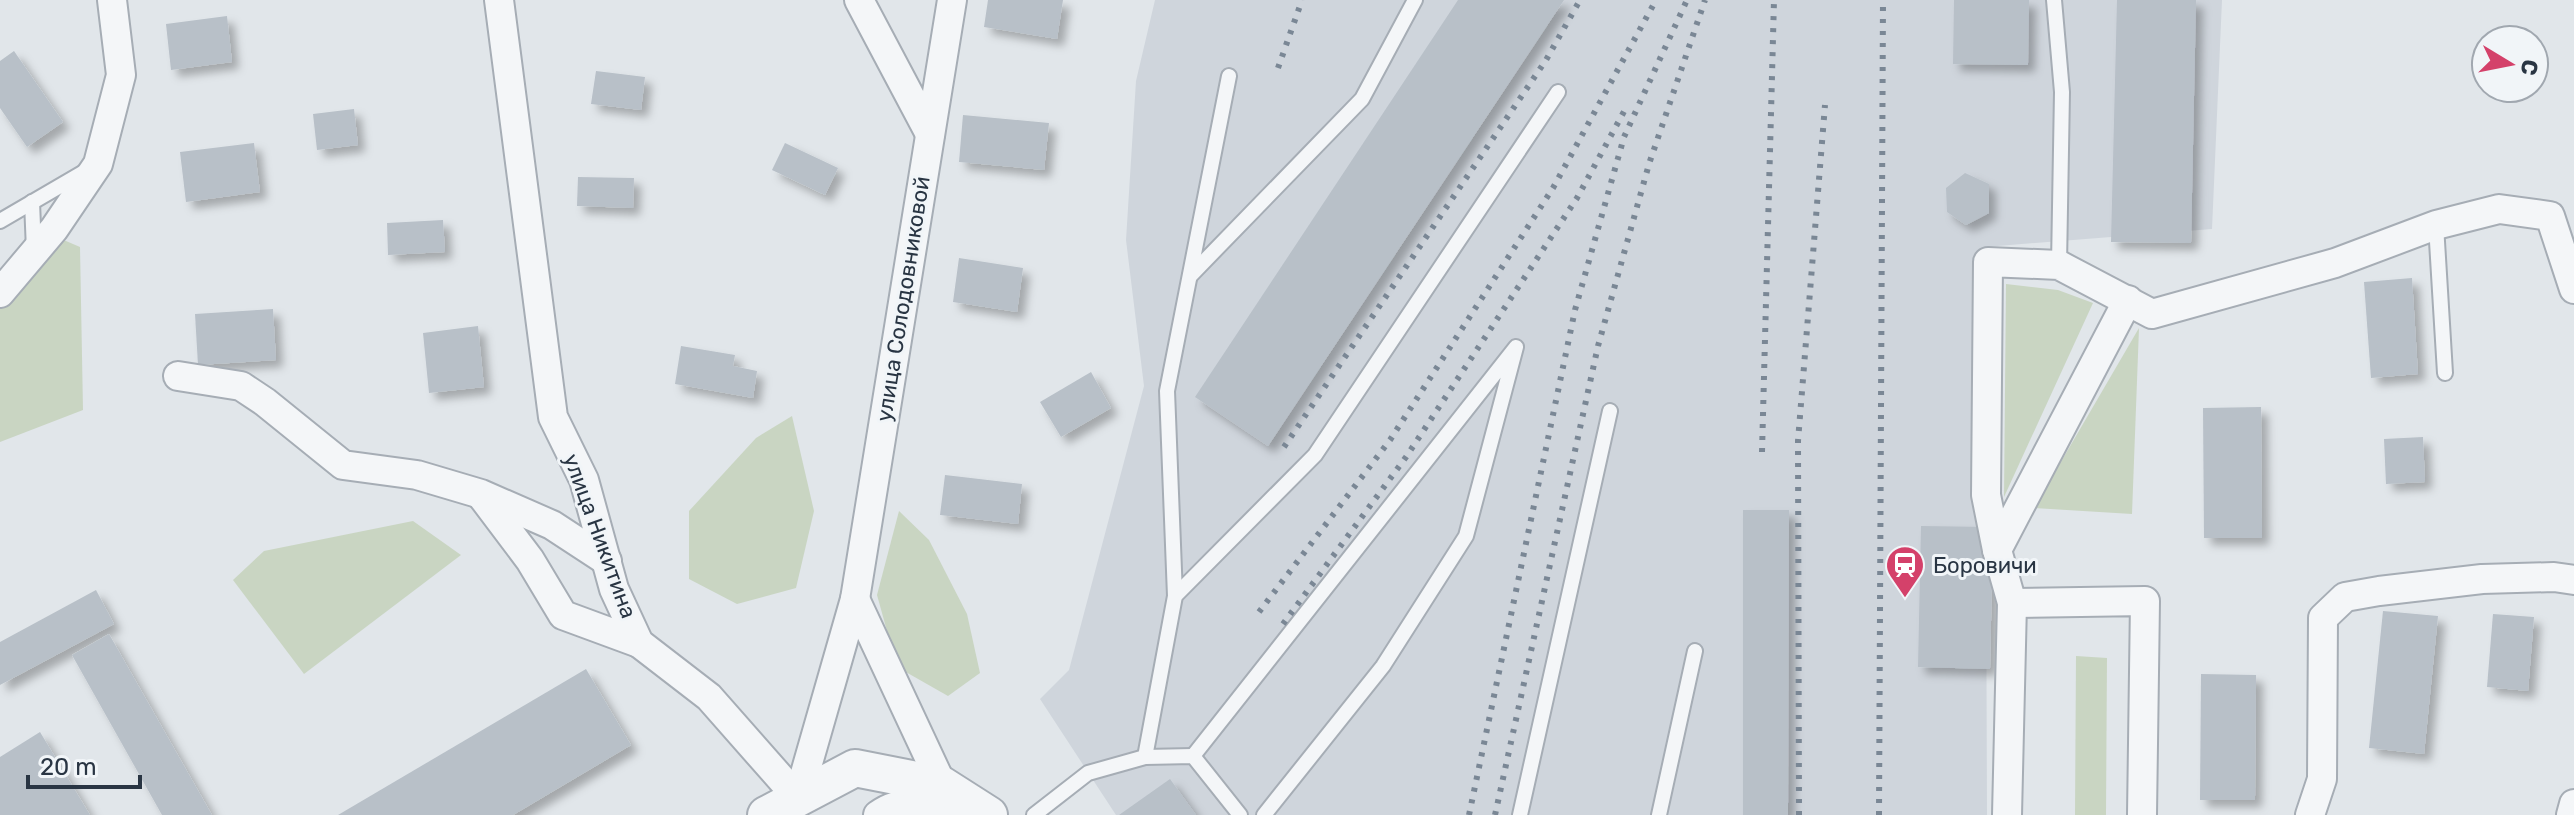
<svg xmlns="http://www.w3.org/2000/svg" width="2574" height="815" viewBox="0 0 2574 815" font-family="Rubik,sans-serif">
	<defs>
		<filter id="shadow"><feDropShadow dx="7" dy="7" stdDeviation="4" flood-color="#0004"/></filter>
	</defs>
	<rect width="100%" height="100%" fill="#e1e6ea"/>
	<!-- built -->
	<polygon fill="#cfd5dc" points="1155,0 2222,0 2212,229 1985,247 1987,815 1116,815 1040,699 1069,670 1144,386 1126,240 1136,81"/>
	<!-- green -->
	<g fill="#c9d5c2">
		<polygon points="59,238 80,247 83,410 0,442 0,305"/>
		<polygon points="2006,284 2058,290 2093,303 2004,497"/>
		<polygon points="2139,328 2132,514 2034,508"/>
		<polygon points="792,416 814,511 796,588 737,604 689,579 689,511 756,438"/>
		<polygon points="899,511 929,540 967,614 980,673 948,696 897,667 877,595"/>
		<polygon points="413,521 461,555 304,674 233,580 264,551"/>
		<polygon points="2076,656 2107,658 2106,815 2075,815"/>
	</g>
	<!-- building -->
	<g fill="#b8c0c8" filter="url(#shadow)">
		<polygon points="988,0 1063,0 1057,39 984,27"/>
		<polygon points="1458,0 1564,0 1268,446 1195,397"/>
		<polygon points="1954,0 2029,0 2028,65 1953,64"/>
		<polygon points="2117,0 2196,0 2191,243 2111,242"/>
		<polygon points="227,16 232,62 171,70 166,24"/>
		<polygon points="14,51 63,122 27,147 0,108 0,61"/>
		<polygon points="596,71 645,77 641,110 591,104"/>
		<polygon points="354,109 358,145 317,150 313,114"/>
		<polygon points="963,115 1049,123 1044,170 959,162"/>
		<polygon points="254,143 260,192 186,202 180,152"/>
		<polygon points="785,143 838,168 825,195 772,170"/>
		<polygon points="1965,173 1989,184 1989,213 1966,225 1947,212 1946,188"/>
		<polygon points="578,177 634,178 633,208 577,206"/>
		<polygon points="443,220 445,252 388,255 387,223"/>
		<polygon points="959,258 1023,268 1017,312 953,302"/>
		<polygon points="2412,278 2418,374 2371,378 2364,282"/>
		<polygon points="273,309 276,360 198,365 195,314"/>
		<polygon points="478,326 484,387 429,393 423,333"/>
		<polygon points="681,346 735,355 733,366 757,371 753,398 675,384"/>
		<polygon points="1091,372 1111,408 1061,437 1040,402"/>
		<polygon points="2261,407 2262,538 2204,538 2203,408"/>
		<polygon points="2423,437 2425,482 2386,484 2384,439"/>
		<polygon points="945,475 1022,484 1018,524 940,515"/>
		<polygon points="1743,510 1789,510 1788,815 1743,815"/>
		<polygon points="1921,526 1993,527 1990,669 1918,667"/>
		<polygon points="96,590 114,624 0,685 0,642"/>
		<polygon points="2383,611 2438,616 2424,754 2369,748"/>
		<polygon points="2493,614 2534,617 2528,691 2487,687"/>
		<polygon points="109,634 212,815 162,815 72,655"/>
		<polygon points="586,669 631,745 513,815 338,815"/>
		<polygon points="2201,674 2256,675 2255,800 2200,800"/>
		<polygon points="40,732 90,815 0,815 0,757"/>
		<polygon points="1170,779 1196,815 1119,815"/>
	</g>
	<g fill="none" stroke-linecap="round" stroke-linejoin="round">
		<defs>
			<g id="service">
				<polyline points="2054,0 2062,92 2059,265"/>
				<polyline points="32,202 34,250"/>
				<polyline points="0,221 84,172"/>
				<polyline points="2436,225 2445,373"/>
				<polyline points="1190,276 1362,99 1415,0"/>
				<polyline points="1175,596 1167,391 1229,76"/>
				<polyline points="1193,756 1516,347 1466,536 1383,666 1264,815"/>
				<polyline points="1145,757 1175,596 1315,455 1558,92"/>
				<polyline points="1034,815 1088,773 1145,757 1193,756 1240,815"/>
				<polyline points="1520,815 1610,411"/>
				<polyline points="1659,815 1695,651"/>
			</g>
			<g id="minor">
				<polyline points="499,0 553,417 584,480 614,589 639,643 709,697 798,798"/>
				<polyline points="859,0 930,134"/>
				<polyline points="0,293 54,229 98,164 121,75 112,0"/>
				<polyline points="178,376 241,386 265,402 343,465 417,475 481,494 552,525 607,561"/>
				<polyline points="481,495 530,560 563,615 639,643"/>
				<polyline points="1997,550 2128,300"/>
				<polyline points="855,599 942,785"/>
				<polyline points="2012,603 2145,601 2142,815"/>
				<polyline points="798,798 855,599 952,0"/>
				<path d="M878,815C905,795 940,804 970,815"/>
				<polyline points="2007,815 2012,603 1997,550 1986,495 1988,262 2059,265 2152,314 2335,263 2436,225 2499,209 2550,216 2574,289"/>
				<polyline points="2310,815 2322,779 2323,618 2345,597 2379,591 2482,579 2554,577 2574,580"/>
				<polyline points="2571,815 2574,804"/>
			</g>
			<polyline id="tertiary" points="766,815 855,768 942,785 989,815"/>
		</defs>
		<!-- service casing -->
		<use href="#service" stroke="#a6adb5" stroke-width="18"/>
		<!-- minor casing -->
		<use href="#minor" stroke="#a6adb5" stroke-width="32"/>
		<!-- tertiary casing -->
		<use href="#tertiary" stroke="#a6adb5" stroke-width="40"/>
		<!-- service -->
		<use href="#service" stroke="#f4f6f8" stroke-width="14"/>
		<!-- minor -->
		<use href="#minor" stroke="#f4f6f8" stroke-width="28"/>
		<!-- tertiary -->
		<use href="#tertiary" stroke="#f4f6f8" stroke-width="36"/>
		<!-- rail -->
		<g stroke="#7a8795" stroke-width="6" stroke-dasharray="4 8" stroke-linecap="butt">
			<polyline points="1278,68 1302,0"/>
			<polyline points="1284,447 1546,60 1580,0"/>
			<polyline points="1762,452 1774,0"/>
			<polyline points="1259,612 1390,440 1553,188 1656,0"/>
			<polyline points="1283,624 1406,457 1577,198 1627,106"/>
			<polyline points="1469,815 1575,310 1624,137 1687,0"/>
			<polyline points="1495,815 1598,346 1649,164 1705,0"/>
			<polyline points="1799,815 1798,441 1825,105"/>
			<polyline points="1879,815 1883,0"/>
		</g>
	</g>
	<!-- icons -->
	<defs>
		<symbol id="station-pin" viewBox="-11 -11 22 30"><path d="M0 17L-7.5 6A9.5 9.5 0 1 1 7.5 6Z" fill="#d4416a" stroke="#f1f5f8"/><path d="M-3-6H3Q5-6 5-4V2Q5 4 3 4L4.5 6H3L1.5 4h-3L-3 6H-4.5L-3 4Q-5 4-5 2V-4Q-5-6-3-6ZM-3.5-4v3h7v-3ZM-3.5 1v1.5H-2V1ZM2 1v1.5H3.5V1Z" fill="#fff"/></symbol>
	</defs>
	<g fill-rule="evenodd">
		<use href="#station-pin" x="1883" y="543" width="44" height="60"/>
	</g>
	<g text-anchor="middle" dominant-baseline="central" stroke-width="6" stroke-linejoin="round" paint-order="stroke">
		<!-- street labels -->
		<g font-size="22" fill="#293543" stroke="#f1f5f8">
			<text transform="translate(903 299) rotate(-81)">улица Солодовниковой</text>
			<text transform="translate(600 536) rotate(70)">улица Никитина</text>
		</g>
		<!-- poi labels -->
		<g font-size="22" fill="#293543" stroke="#f1f5f8" text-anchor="start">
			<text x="1933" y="565">Боровичи</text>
		</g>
	</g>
	<!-- north arrow -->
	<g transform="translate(2510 64) rotate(100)"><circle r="38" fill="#f1f5f8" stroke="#a1a8b0" stroke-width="2"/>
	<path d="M0-6L14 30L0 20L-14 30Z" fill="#d4416a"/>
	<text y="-12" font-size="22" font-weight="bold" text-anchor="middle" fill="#293543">С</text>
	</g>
	<!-- scale -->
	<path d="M28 775v12h112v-12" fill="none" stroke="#293543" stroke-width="4"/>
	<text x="40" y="775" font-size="24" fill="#293543" stroke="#f1f5f8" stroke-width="6" paint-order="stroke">20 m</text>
</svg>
